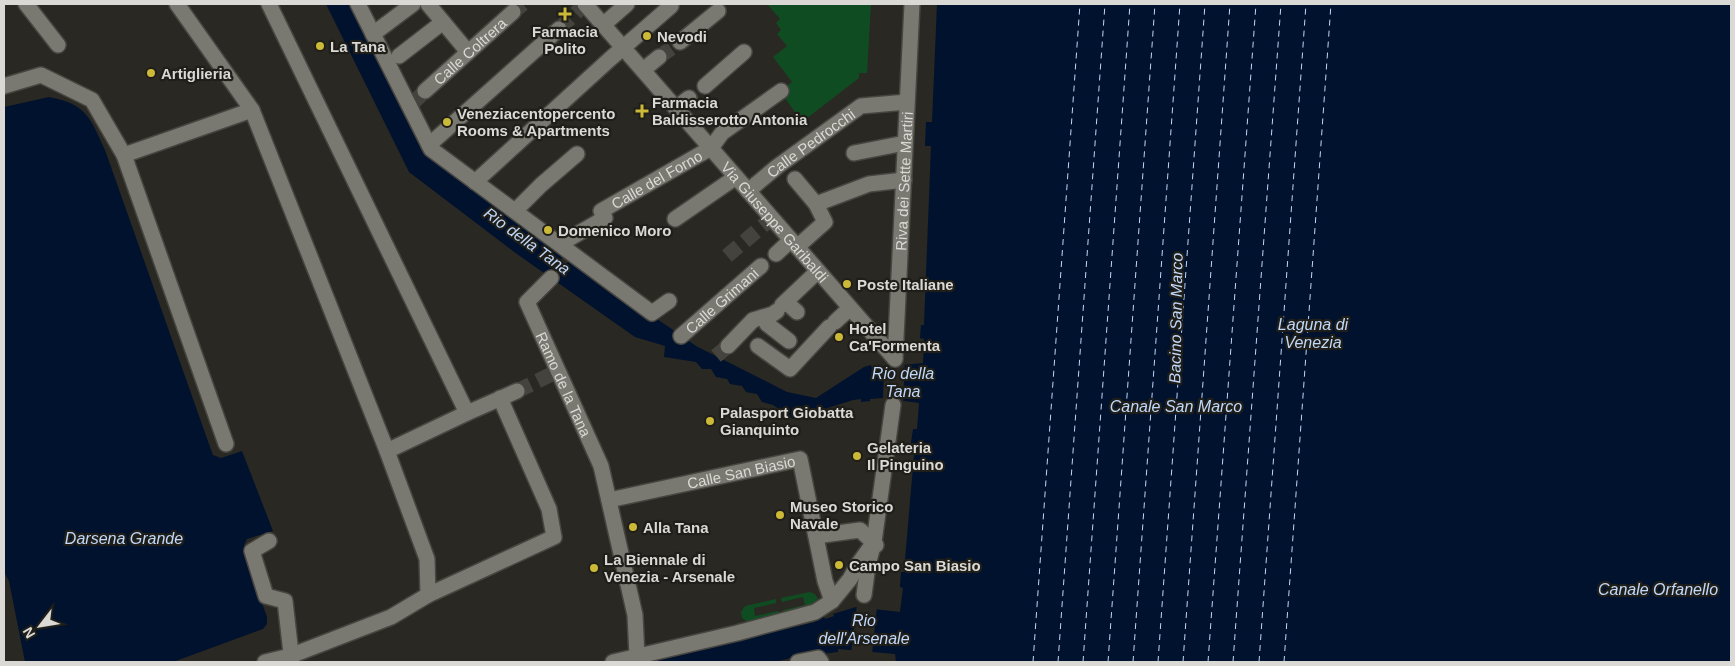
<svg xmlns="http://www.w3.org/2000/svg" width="1735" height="666" viewBox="0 0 1735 666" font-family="Arial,sans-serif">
	<rect width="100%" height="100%" fill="#292822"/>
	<!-- green -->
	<g fill="#104c21">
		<polygon points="767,4 871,4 867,73 859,73 859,78 802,122 780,91 792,82 773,57 787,46 777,34 781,30 776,23 780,19"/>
		<path d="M810,592C816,594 819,597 817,604L784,614L783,610L805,605L803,597L782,602L781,598Z"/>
		<polygon points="776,599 776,603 754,608 755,616 778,611 779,615 748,622 742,618 741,612 745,606"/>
	</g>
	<!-- water -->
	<g fill="#00122e">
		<polygon points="326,4 354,4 422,144 594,275 696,346 787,392 816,398 864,367 871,365 872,368 923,363 924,339 920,338 921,325 924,325 931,146 925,146 926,122 932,122 937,4 1731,4 1731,662 896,662 895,654 838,649 838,652 822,654 821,651 818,651 775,662 645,662 815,622 815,619 824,616 825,619 834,616 833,614 856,607 900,612 903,588 900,587 901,572 904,572 915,443 911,443 913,429 917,429 919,403 883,398 870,399 870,401 861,402 861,399 853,400 793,419 773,405 762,402 757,394 746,392 742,386 730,384 727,379 716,377 711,369 702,369 696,362 664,357 665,346 635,337 517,254 409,172"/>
		<path d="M49,97C87,104 90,118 105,150L210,447L213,455L221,458L242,451L273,531L247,539L244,545V553L267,617V624L263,629L173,662H25L9,581L4,572V107Z"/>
	</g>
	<!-- pier -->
	<g fill="#292822">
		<polygon points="567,252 573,256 553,280 548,276"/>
		<polygon points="905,361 903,403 883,401 884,364"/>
		<polygon points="857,604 877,606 872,655 851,653"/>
	</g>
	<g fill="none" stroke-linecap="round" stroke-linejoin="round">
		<!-- ferry -->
		<g stroke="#c0d8fa" stroke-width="1" stroke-dasharray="6 5" stroke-linecap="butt">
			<polyline points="1033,662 1080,4"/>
			<polyline points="1058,662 1105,4"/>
			<polyline points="1083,662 1130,4"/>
			<polyline points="1108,662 1155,4"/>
			<polyline points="1133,662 1180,4"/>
			<polyline points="1158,662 1205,4"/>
			<polyline points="1183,662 1230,4"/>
			<polyline points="1208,662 1256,4"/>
			<polyline points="1233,662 1281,4"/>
			<polyline points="1259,662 1306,4"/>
			<polyline points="1284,662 1331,4"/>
			<polyline points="1730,662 1731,660"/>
		</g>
		<!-- minor-tunnel -->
		<g stroke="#44433d" stroke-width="15" stroke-dasharray="15 8" stroke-linecap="butt">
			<polyline points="513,12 523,4"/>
			<polyline points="559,29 585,4"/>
			<polyline points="659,57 680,42"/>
			<polyline points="412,104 425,91"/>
			<polyline points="727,256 772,218"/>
			<polyline points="716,356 728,346"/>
			<polyline points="517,391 558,371"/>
		</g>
		<defs>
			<g id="minor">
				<polyline points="26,4 58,45"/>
				<polyline points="177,4 252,110 387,451 467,413"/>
				<polyline points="269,4 467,413 517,391"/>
				<polyline points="358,4 431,149 652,313 669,301"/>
				<polyline points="428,4 468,52"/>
				<path id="s1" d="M585,4L895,359"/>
				<polyline points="603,25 627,4"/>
				<polyline points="373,34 413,4"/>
				<polyline points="680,42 718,11"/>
				<polyline points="399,56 443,22"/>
				<polyline points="643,70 659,57"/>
				<polyline points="4,86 41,75 92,100 124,155"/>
				<polyline points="705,86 744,52"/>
				<path id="s2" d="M425,91L513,12"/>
				<polyline points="676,108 689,98"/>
				<polyline points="429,145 559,29"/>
				<polyline points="854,153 905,143"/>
				<polyline points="795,179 816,204 825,222 797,247"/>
				<polyline points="475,182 610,59 671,6 671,4"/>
				<path id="s3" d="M748,191L778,166L861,106L907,102"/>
				<polyline points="816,204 869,184 904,180"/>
				<polyline points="515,211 541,185 577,154"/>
				<polyline points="675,219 736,177"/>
				<path id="s4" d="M560,244L605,218L601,211L711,148L722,133L781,91"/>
				<polyline points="776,254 791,240"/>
				<path id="s5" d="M551,278L527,302L601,466L635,615L637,656"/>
				<polyline points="786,302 797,312"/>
				<polyline points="782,305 818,271"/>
				<polyline points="835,322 850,308"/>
				<polyline points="767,324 789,341"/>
				<path id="s6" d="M681,336L761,266"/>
				<polyline points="728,346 753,320 773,314 777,311"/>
				<polyline points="758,346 790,369 829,327"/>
				<path id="s7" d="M895,359L912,4"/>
				<polyline points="226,444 124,155 252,110"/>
				<path id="s8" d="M609,500L800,459L825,581L832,601"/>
				<polyline points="816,536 860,530 876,545"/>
				<polyline points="269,541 252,551 266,596 285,601 292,662"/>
				<polyline points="428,595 554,537 549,509 500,398"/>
				<polyline points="864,595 868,565 874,542 893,405"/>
				<polyline points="265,662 290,656 391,617 428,595 427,559 387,451"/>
				<polyline points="613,662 737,633 815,612 832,601 850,579 859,563 874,542"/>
				<polyline points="798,662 818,658 821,662"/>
			</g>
		</defs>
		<!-- minor casing -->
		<use href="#minor" stroke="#464540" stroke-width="18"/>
		<!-- minor -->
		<use href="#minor" stroke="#797871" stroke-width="15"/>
	</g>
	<!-- markers -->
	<g fill="#ccb938" stroke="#1f1e19" stroke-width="2">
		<path d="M562.5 6.5h5v5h5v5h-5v5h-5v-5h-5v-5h5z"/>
		<circle cx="647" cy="36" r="5"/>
		<circle cx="320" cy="46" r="5"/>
		<circle cx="151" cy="73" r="5"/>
		<path d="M639.5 103.5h5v5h5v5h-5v5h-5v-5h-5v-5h5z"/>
		<circle cx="447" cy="122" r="5"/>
		<circle cx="548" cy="230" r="5"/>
		<circle cx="847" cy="284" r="5"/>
		<circle cx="839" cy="337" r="5"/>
		<circle cx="710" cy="421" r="5"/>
		<circle cx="857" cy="456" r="5"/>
		<circle cx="780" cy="515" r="5"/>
		<circle cx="633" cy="527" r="5"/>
		<circle cx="839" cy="565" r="5"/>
		<circle cx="594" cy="568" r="5"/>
	</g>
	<g text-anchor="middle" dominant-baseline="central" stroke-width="4.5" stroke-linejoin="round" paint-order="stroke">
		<!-- poi labels -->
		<g font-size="15" font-weight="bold" fill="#dad9d5" stroke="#1f1e19" text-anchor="start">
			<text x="565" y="31" text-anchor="middle">Farmacia<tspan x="565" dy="17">Polito</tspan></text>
			<text x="657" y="36">Nevodi</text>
			<text x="330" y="46">La Tana</text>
			<text x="161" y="73">Artiglieria</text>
			<text x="652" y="102">Farmacia<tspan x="652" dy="17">Baldisserotto Antonia</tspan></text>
			<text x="457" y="113">Veneziacentopercento<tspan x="457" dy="17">Rooms &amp; Apartments</tspan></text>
			<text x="558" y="230">Domenico Moro</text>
			<text x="857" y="284">Poste Italiane</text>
			<text x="849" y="328">Hotel<tspan x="849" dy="17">Ca'Formenta</tspan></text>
			<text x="720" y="412">Palasport Giobatta<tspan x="720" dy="17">Gianquinto</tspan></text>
			<text x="867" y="447">Gelateria<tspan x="867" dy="17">Il Pinguino</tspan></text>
			<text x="790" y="506">Museo Storico<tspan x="790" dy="17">Navale</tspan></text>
			<text x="643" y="527">Alla Tana</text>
			<text x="604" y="559">La Biennale di<tspan x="604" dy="17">Venezia - Arsenale</tspan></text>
			<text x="849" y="565">Campo San Biasio</text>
		</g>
		<!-- street labels -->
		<g font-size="15" fill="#dad9d5" stroke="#1f1e19">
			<text stroke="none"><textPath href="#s2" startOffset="60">Calle Coltrera</textPath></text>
			<text stroke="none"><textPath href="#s3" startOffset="79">Calle Pedrocchi</textPath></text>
			<text stroke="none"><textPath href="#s4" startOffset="124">Calle del Forno</textPath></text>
			<text stroke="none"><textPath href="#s7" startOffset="178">Riva dei Sette Martiri</textPath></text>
			<text stroke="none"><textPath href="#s1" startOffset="289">Via Giuseppe Garibaldi</textPath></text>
			<text stroke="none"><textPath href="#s6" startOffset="54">Calle Grimani</textPath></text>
			<text stroke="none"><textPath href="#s5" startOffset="124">Ramo de la Tana</textPath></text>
			<text stroke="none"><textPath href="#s8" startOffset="135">Calle San Biasio</textPath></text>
		</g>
		<!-- water labels -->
		<g font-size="16" font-style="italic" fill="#c0d8fa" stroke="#1f1e19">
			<text transform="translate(527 241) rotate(36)">Rio della Tana</text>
			<text transform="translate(1176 318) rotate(-89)">Bacino San Marco</text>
			<text x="1313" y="324">Laguna di<tspan x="1313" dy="18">Venezia</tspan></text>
			<text x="903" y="373">Rio della<tspan x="903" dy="18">Tana</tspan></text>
			<text x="1176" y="406">Canale San Marco</text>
			<text x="124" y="538">Darsena Grande</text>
			<text x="1658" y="589">Canale Orfanello</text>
			<text x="864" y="620">Rio<tspan x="864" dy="18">dell'Arsenale</tspan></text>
		</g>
	</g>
	<!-- border -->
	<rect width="1735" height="666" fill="none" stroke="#dad9d5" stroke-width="10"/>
	<!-- north arrow -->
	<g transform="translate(40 626) rotate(239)" stroke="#1f1e19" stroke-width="4" paint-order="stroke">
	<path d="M0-4L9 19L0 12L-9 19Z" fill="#dad9d5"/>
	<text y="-8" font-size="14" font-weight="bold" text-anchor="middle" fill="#dad9d5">N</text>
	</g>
</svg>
